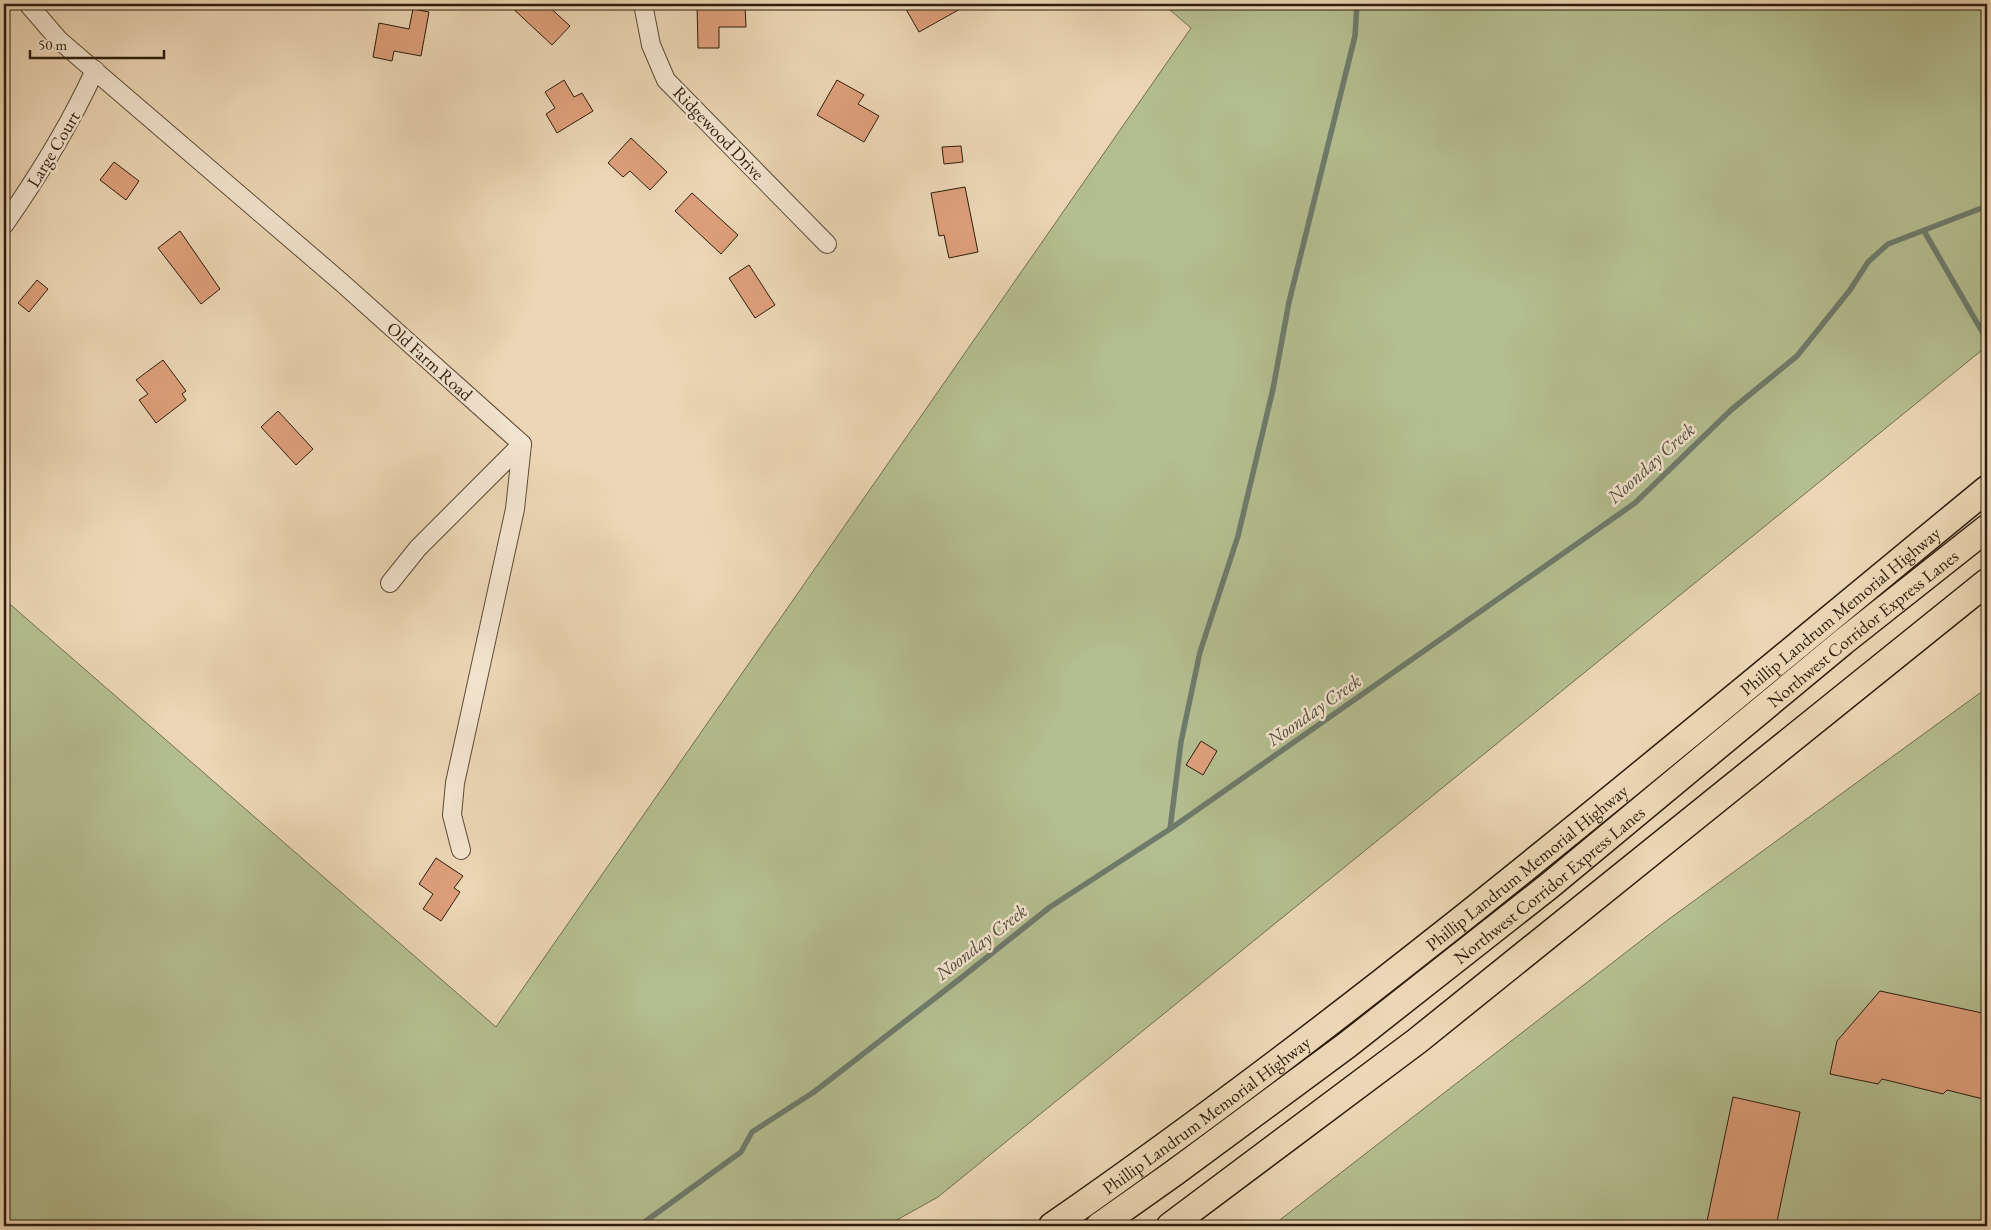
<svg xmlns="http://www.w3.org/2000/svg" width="1991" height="1230" viewBox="0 0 1991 1230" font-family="'EB Garamond',serif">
	<rect width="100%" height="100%" fill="#ecd6b5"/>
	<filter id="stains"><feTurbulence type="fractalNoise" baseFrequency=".004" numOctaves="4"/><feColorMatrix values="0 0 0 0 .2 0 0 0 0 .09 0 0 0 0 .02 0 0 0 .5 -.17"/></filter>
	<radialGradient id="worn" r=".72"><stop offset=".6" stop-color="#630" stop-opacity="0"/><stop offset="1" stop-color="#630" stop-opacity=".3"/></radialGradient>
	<!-- green -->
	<g fill="#b4be90" stroke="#706e4e">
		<polygon points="1163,4 1987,4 1987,346 938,1197 886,1226 4,1226 4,599 496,1027 1191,28"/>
		<polygon points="1980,693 1987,701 1987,1226 1272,1226 1669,919"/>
	</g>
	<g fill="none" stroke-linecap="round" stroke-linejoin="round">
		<!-- stream -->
		<g stroke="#6e7b6b" stroke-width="5.5">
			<polyline points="1924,231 1987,340"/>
			<polyline points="1170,829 1181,742 1200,652 1238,536 1273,389 1289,302 1355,36 1357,4"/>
			<polyline points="639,1226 741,1152 752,1132 814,1092 961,978 1050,907 1170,829 1635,503 1731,410 1797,356 1850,290 1868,262 1888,244 1987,206"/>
		</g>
	</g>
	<!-- building -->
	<g fill="#dd9f7b" stroke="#2d1d0c">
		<polygon points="508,4 546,4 570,26 552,45"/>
		<polygon points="697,4 745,4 746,27 719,27 719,48 698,48"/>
		<polygon points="903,4 969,4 919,32"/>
		<polygon points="413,9 429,12 421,56 394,51 392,61 373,57 379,23 409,29"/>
		<polygon points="564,80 574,97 582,93 593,111 557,133 546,114 555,108 545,92"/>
		<polygon points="837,80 864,95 858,104 879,116 864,142 817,115"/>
		<polygon points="631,138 667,172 650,190 630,171 623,177 608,163"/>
		<polygon points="961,146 963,162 944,164 942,147"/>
		<polygon points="114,162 139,181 126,200 100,180"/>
		<polygon points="965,187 978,252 949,258 944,235 939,236 931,193"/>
		<polygon points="692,193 738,235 721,254 675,211"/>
		<polygon points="180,231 220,289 201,304 158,248"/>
		<polygon points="749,265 775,305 755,318 729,278"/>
		<polygon points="37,280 48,289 29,312 18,303"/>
		<polygon points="163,360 186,391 182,394 186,400 156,423 139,400 148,394 136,380"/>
		<polygon points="278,411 313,449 296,465 261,427"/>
		<polygon points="1201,741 1217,751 1203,775 1186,765"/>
		<polygon points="436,858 463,876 454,888 460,892 441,921 423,909 433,894 419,884"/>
		<polygon points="1880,991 1987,1014 1987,1100 1947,1090 1943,1094 1882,1079 1878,1084 1830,1074 1837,1041"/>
		<polygon points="1733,1097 1800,1112 1776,1226 1706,1226"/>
	</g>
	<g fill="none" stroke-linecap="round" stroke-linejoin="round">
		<defs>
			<g id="minor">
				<polyline points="28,4 59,40 341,282 522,444 515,509 455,783 452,815 461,850"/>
				<polyline points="643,4 651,45 666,80 827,244"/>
				<path d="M4,225C39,175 70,125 95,70"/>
				<polyline points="390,583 418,548 522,444"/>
			</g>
			<g id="highway">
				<path id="s1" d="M1052,1226C1378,1000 1680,741 1987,489"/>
				<path id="s2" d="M1099,1226L1174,1173L1347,1045L1549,886L1843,642L1987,528"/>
				<polyline points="1170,1226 1417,1041 1987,582"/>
			</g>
		</defs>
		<!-- minor casing -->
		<use href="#minor" stroke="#5d4b36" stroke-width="20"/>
		<!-- highway casing -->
		<use href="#highway" stroke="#2d1d0c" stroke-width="29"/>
		<!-- minor -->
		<use href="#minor" stroke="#f3e4cf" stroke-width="18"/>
		<!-- highway -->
		<use href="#highway" stroke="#ecd6b5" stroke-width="26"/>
	</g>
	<g text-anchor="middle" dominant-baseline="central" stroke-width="5" stroke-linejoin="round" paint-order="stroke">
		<!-- street labels -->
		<g font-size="18" fill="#2d1d0c" stroke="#f3e4cf">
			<text transform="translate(719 133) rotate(46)">Ridgewood Drive</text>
			<text transform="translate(53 149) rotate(-59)">Large Court</text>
			<text transform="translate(430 361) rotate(42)">Old Farm Road</text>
			<text stroke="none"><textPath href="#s1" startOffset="1000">Phillip Landrum Memorial Highway</textPath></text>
			<text stroke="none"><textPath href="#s2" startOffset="970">Northwest Corridor Express Lanes</textPath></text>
			<text stroke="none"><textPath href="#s1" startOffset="595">Phillip Landrum Memorial Highway</textPath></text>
			<text stroke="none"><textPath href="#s2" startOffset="565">Northwest Corridor Express Lanes</textPath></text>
			<text stroke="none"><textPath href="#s1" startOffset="190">Phillip Landrum Memorial Highway</textPath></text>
		</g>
		<!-- water labels -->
		<g font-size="19" font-style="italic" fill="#4d4c3b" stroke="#f3e4cf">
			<text transform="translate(1651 463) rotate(-42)">Noonday Creek</text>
			<text transform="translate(1314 710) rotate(-35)">Noonday Creek</text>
			<text transform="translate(981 942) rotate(-38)">Noonday Creek</text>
		</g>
	</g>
	<!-- margin -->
	<rect width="1991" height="1230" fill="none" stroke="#ecd6b5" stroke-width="20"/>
	<rect x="5" y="5" width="1981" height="1220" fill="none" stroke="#2d1d0c" stroke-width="2.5"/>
	<rect x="10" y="10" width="1971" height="1210" fill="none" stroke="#2d1d0c"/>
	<!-- scale -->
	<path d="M30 50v8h134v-8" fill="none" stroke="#2d1d0c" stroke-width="2.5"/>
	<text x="38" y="50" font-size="15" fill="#2d1d0c" stroke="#f3e4cf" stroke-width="4" paint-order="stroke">50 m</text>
	<rect width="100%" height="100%" filter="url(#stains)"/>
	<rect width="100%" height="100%" fill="url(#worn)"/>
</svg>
